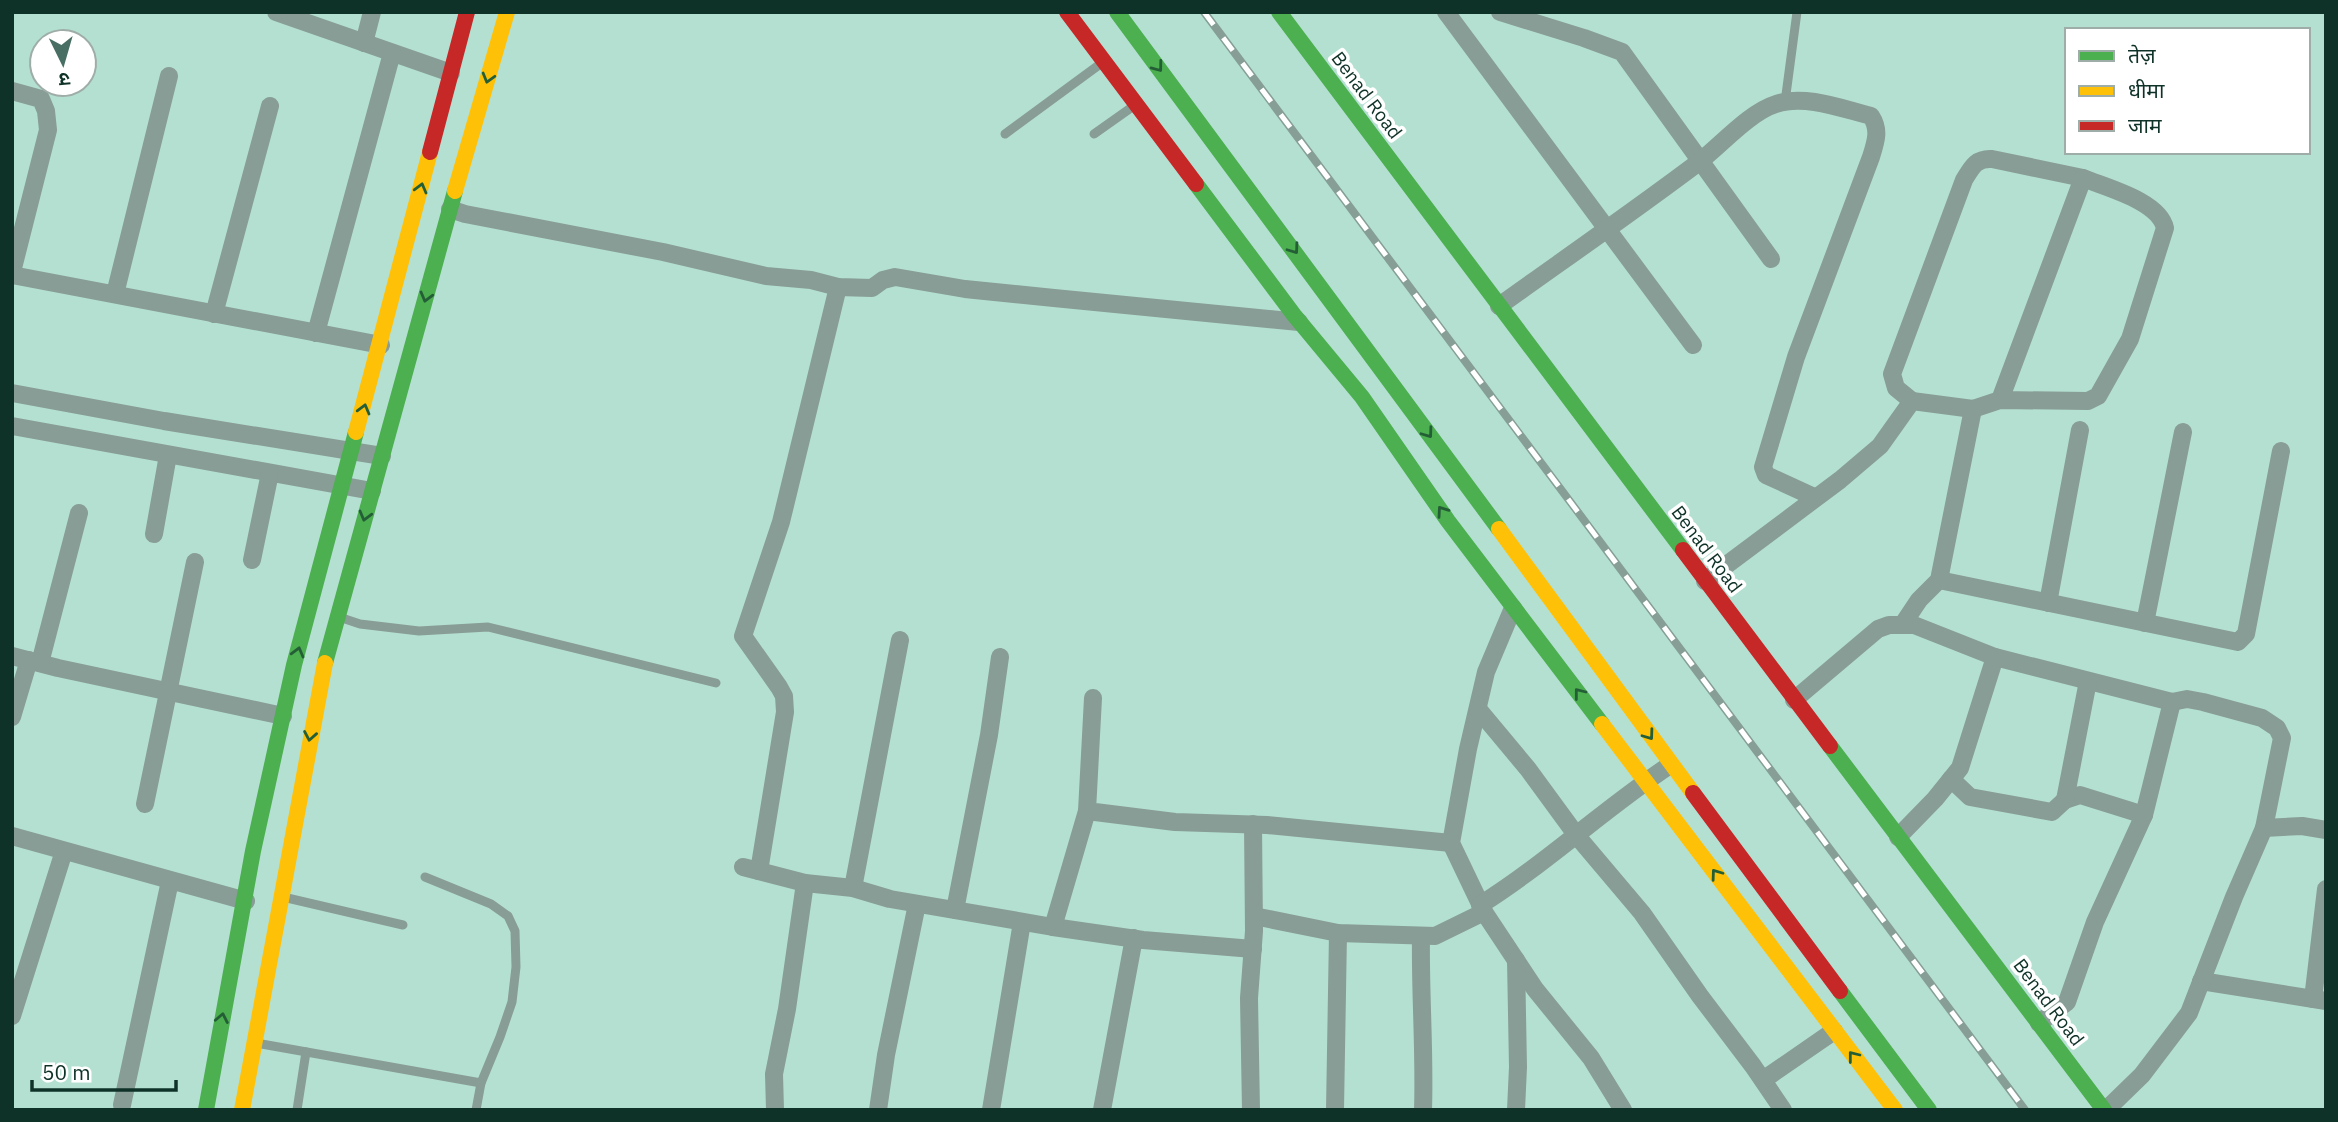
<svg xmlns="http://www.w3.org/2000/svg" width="2338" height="1122" viewBox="0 0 2338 1122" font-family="'IBM Plex Sans','Noto Sans Devanagari',sans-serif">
	<rect width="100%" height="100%" fill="#b4e0d2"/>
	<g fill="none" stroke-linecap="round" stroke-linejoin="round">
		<!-- lane -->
		<g stroke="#889d96" stroke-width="9">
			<polyline points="1785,102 1797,12"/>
			<polyline points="1005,134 1103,62"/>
			<polyline points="1094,134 1135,105"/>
			<polyline points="339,617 360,624 419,631 488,627 716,683"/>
			<polyline points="425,877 491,904 508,916 515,931 516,967 512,1002 500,1037 481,1083 476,1110"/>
			<polyline points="283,897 403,925"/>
			<polyline points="256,1043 481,1083"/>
			<polyline points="297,1110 306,1052"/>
		</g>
		<!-- street -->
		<g stroke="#889d96" stroke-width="18">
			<polyline points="276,12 451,73"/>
			<polyline points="1446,12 1693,345"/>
			<polyline points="1500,12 1584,38 1622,52 1771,259"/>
			<polyline points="364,43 372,12"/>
			<polyline points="12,91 41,99 46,111 48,130 12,272"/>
			<polyline points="450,209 465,214 663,252 766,276 811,280 838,287 872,288 883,280 895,277 965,289 1054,298 1299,322"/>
			<polyline points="12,275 381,345"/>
			<polyline points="115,294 169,76"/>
			<path d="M1499,306C1566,258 1634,211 1699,162C1722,144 1750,112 1776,104C1805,94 1843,109 1871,116C1880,130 1876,141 1871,157L1796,357L1763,467L1766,475L1814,497"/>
			<polyline points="214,314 270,106"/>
			<polyline points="316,333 392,53"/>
			<polyline points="12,393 164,421 382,456"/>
			<path d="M1912,401L1896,388L1892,374L1964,180C1972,167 1976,158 1992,159L2083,178"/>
			<polyline points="12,426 372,491"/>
			<polyline points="154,534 168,455"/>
			<polyline points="252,560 270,473"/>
			<polyline points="1939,580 2238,642 2246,634 2281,451"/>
			<path d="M1705,581L1840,480L1880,446L1912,401L1973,409L2000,400L2088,401L2098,396L2130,339L2165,228C2159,201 2107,188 2083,178L2000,400"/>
			<polyline points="2048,603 2080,430"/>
			<polyline points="1513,608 1486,672 1468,749 1451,843 1484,912 1535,989 1591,1058 1623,1110"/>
			<polyline points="2145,623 2183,432"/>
			<polyline points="1903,624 1919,600 1939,580 1973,409"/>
			<polyline points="12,656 58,668 283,716"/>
			<polyline points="40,663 79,513"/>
			<polyline points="1093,698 1087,811 1175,822 1267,825 1451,843"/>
			<polyline points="1794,700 1878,629 1889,625 1914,625 1995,657 2172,702 2187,699 2203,702 2262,718 2277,728 2282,738 2264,828"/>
			<polyline points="1478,709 1528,769 1577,836 1642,913 1700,996 1753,1066 1783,1110"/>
			<polyline points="12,717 29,660"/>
			<polyline points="1951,779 1970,797 2052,812 2065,800 2080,795 2144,815"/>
			<polyline points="2065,800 2088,681"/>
			<polyline points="145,804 195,562"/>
			<polyline points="12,836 246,901"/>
			<polyline points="1898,837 1935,799 1960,768 1995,657"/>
			<polyline points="743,867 805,883 853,888 890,899 1053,927 1143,940 1253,949"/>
			<polyline points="759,871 785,712 784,696 779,687 743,636 781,522 838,287"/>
			<polyline points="853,888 900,640"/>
			<path d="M1480,905C1547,863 1605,808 1670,765"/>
			<polyline points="955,910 989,735 1000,657"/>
			<polyline points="1254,916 1338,933 1435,936 1484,912"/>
			<polyline points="1053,927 1087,811"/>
			<path d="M1421,936C1420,994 1425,1052 1423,1110"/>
			<polyline points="1516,960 1518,1067 1516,1110"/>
			<polyline points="2201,981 2326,1001"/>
			<polyline points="2313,999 2326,889"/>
			<polyline points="12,1016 64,851"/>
			<polyline points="2039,1023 2067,1002 2095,922 2144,815 2172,702"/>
			<polyline points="1763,1080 1834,1031"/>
			<polyline points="122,1105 170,881"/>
			<polyline points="775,1110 774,1074 787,1009 805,883"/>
			<polyline points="878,1110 886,1055 917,904"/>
			<polyline points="991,1110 1022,922"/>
			<polyline points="1102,1110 1134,938"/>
			<polyline points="1251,1110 1249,998 1254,931 1253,824"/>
			<polyline points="1335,1110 1338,933"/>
			<polyline points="2106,1110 2142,1075 2189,1013 2234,897 2264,828 2302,826 2326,830"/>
		</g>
		<!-- fast -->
		<g stroke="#4caf50" stroke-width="16">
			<polyline points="1117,12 1499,529"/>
			<polyline points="1279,12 1683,550"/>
			<polyline points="1196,184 1294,315 1362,397 1448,521 1602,724"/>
			<polyline points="325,663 455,191"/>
			<polyline points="1830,746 2104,1110"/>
			<polyline points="1840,991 1929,1110"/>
			<polyline points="206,1110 253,851 294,665 356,432"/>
		</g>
		<!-- slow -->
		<g stroke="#ffc107" stroke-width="16">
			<polyline points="455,191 507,12"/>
			<polyline points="356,432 430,152"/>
			<polyline points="1499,529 1693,793"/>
			<polyline points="1602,724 1895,1110"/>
			<polyline points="242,1110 325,663"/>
		</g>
		<!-- jam -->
		<g stroke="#c62828" stroke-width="16">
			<polyline points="1067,12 1196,184"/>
			<polyline points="430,152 467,12"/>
			<polyline points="1683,550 1830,746"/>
			<polyline points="1693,793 1840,991"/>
		</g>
		<defs>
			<polyline id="rail" points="1204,12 2025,1110"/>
		</defs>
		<!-- rail casing -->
		<use href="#rail" stroke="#869e96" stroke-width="8"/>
		<!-- rail -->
		<use href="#rail" stroke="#fff" stroke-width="5" stroke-dasharray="16" stroke-linecap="butt"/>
	</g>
	<!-- one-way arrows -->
	<defs><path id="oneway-chevron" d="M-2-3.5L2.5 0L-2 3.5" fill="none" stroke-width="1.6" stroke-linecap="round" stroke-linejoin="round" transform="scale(1.75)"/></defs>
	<g stroke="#245e36">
		<use href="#oneway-chevron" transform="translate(1158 67) rotate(53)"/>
		<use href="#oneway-chevron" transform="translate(488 78) rotate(106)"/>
		<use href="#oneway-chevron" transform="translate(421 188) rotate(-75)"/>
		<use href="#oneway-chevron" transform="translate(1294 249) rotate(54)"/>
		<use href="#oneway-chevron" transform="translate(426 297) rotate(105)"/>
		<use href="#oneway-chevron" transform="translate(364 409) rotate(-75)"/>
		<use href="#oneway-chevron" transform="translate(1428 433) rotate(54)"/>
		<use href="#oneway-chevron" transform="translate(1442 511) rotate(-125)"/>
		<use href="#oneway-chevron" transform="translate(365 516) rotate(105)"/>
		<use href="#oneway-chevron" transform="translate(298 652) rotate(-75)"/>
		<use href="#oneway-chevron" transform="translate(1579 693) rotate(-128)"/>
		<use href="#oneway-chevron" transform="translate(1649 735) rotate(54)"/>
		<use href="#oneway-chevron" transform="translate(310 736) rotate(100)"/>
		<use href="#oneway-chevron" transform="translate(1716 874) rotate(-126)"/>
		<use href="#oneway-chevron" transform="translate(222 1018) rotate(-79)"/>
		<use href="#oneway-chevron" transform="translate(1853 1056) rotate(-128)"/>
	</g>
	<g text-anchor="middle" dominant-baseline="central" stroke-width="7" stroke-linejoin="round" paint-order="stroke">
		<!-- street labels -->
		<g font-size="19" fill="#0f3228" stroke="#fff">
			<text transform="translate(1367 95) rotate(53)">Benad Road</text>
			<text transform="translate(1707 549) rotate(53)">Benad Road</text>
			<text transform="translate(2049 1002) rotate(53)">Benad Road</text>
		</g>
	</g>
	<!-- border -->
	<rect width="2338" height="1122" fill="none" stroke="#0f3228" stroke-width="28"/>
	<!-- legend -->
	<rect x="2065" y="28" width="245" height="126" fill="#ffffff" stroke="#9fada9" stroke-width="2"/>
	<rect x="2079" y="51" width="35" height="10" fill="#4caf50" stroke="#9fada9" stroke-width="2"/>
	<text x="2128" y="63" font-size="21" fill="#0f3228">तेज़</text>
	<rect x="2079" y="86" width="35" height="10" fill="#ffc107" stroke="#9fada9" stroke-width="2"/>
	<text x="2128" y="98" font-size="21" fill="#0f3228">धीमा</text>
	<rect x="2079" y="121" width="35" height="10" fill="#c62828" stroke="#9fada9" stroke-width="2"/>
	<text x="2128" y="133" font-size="21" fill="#0f3228">जाम</text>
	<!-- north arrow -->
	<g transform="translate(63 63) rotate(175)"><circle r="33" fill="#ffffff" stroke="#9fada9" stroke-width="2"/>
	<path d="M0-5L12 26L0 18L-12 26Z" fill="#496f64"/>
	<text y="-10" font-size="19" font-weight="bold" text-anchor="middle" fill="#0f3228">उ</text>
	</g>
	<!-- scale -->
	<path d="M32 1080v10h144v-10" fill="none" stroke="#0f3228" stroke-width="3.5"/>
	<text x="42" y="1080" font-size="21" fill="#0f3228" stroke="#ffffff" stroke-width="5" paint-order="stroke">50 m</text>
</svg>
